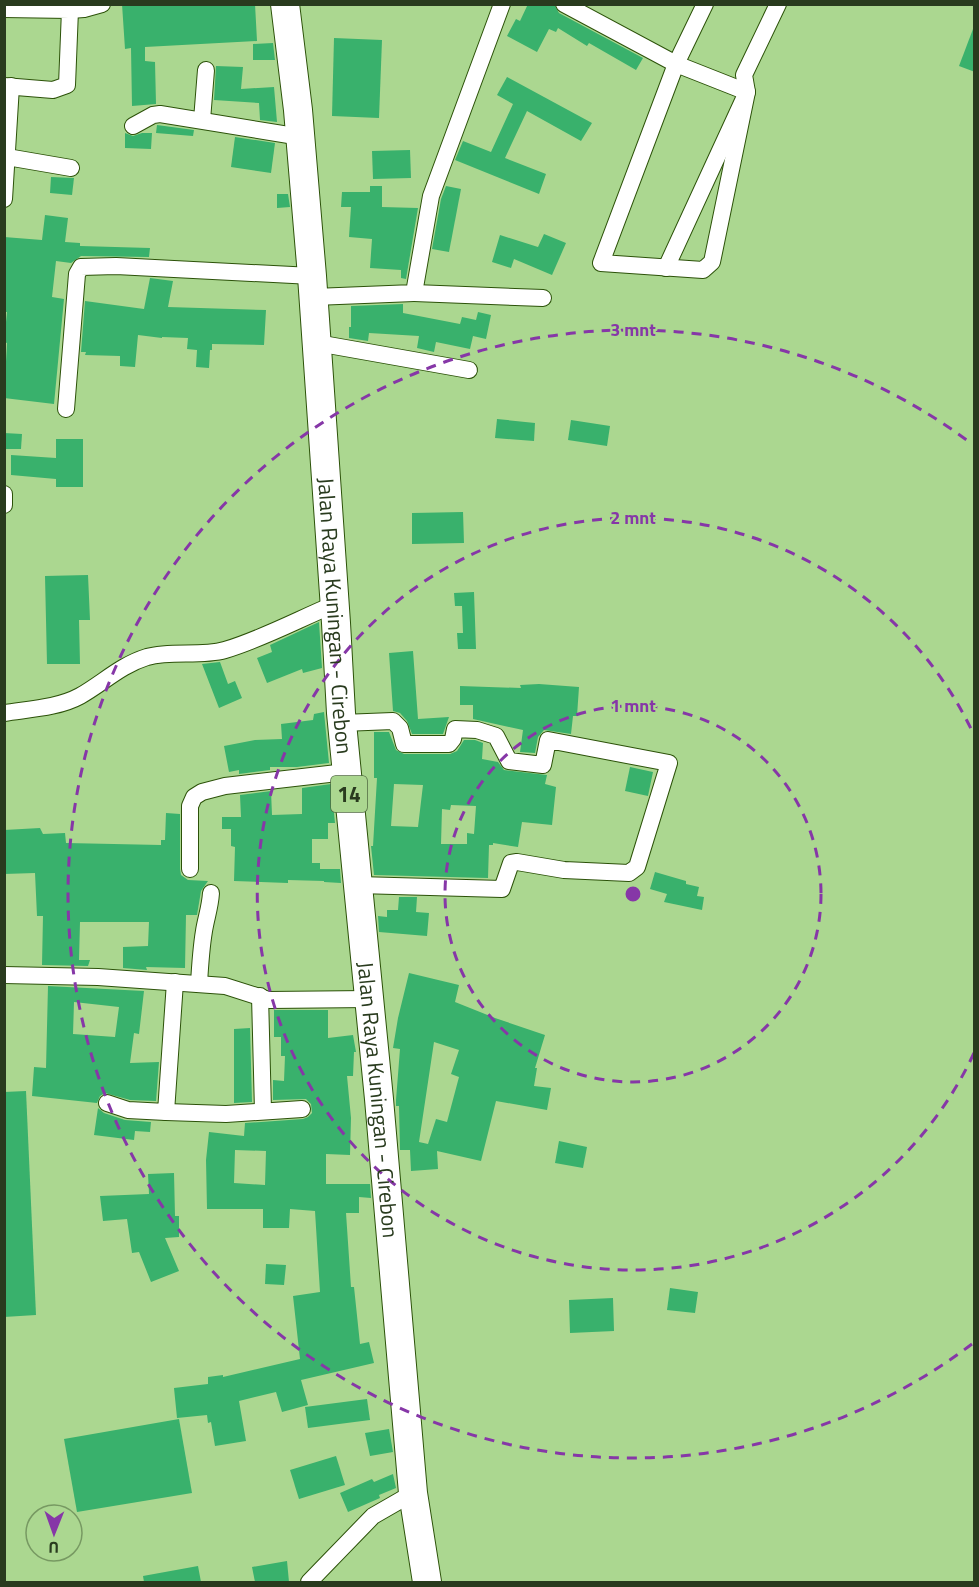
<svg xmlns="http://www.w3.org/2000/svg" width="979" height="1587" viewBox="0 0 979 1587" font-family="'Titillium Web',sans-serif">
	<rect width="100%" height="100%" fill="#abd790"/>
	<!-- building -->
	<g fill="#39b16c" fill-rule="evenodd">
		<polygon points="122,4 255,4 257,41 145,47 145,61 155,62 156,104 132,106 131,48 125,49"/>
		<polygon points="528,4 554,4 559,13 643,58 636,70 589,43 587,46 558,28 556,32 549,29 537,52 507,36 516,19 520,21"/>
		<polygon points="973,29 975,29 975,72 959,66"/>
		<polygon points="334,38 382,40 379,118 332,116"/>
		<polygon points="273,43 275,60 253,60 253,44"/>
		<polygon points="216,66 243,67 241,89 274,87 277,122 260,120 259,103 214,100"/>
		<polygon points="507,77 592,123 581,141 527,111 505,158 546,174 539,194 455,160 463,141 491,152 513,104 497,95"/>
		<polygon points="157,125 194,130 193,136 156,133"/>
		<polygon points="125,133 133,136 142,133 152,133 151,149 125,148"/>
		<polygon points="235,137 275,143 271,173 231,167"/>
		<polygon points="410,150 411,178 373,179 372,151"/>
		<polygon points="51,177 74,178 72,195 50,193"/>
		<polygon points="370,186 382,186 382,207 418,208 406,279 401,278 401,270 370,268 372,239 349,237 351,207 341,207 342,192 370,192"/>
		<polygon points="446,186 461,189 449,252 432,249 441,199"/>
		<polygon points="277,194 288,194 290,207 277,208"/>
		<polygon points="45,215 68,218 65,242 80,243 80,246 150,248 149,257 81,256 71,263 56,261 52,297 64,299 54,404 4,398 7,343 4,342 7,312 4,312 4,237 42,240"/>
		<polygon points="544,234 566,243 552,275 514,259 511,268 492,262 500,235 538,247"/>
		<polygon points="150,278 173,281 168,307 266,310 264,345 212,344 212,350 210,350 209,368 196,367 197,350 187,349 188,338 162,337 162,338 138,335 135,367 120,366 120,356 85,355 86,352 81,352 85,301 144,309"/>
		<polygon points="403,304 403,313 460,324 462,317 476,320 478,312 491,315 486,339 473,336 470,349 436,342 434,352 417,348 419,336 369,333 368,341 349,338 349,327 351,327 351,306"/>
		<polygon points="497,419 535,423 534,441 495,438"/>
		<polygon points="571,420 610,426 607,446 568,440"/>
		<polygon points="4,433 22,434 21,449 4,449"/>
		<polygon points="56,439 83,439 83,487 56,487 56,479 11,475 11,455 56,458"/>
		<polygon points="463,512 464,543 412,544 412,513"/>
		<polygon points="88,575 90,620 79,620 80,664 47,664 45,576"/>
		<polygon points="474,592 476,649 458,649 457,633 463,633 462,606 455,606 454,593"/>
		<polygon points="319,622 322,668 303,673 302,669 267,683 257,658 272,652 270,645"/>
		<polygon points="413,651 418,719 449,717 443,734 412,734 407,721 400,713 393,711 389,653"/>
		<polygon points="220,662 228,684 235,681 242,698 219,708 202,664"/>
		<polygon points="539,684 579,687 577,716 573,716 571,734 544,730 538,737 535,753 520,752 523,730 473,719 473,705 460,705 460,686 521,688 520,685"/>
		<polygon points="324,712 329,763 297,767 270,767 270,770 239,774 239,770 229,772 224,746 255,740 282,739 281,724 313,720 314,714"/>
		<path d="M374,732H389L396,750L404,754H450L457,751L464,740H475L483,743L482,759L498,762L504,770L547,775L545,784L556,787L552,825L522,822L518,847L493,843V845H489L488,878L374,875L371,846H373L377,778H374ZM394,784L423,785L418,827L391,826ZM451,805L476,806L474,834L467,833V844H441L442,809L450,810Z"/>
		<polygon points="630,767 653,772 648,796 625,791"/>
		<polygon points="331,784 335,823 328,823 328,839 312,839 312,863 320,863 320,869 340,869 341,883 324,882 324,881 288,880 288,883 234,881 235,847 231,846 231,829 222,829 222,817 241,817 240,795 271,791 272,815 302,814 302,788"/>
		<polygon points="166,813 180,814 180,869 181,875 188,880 208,881 201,891 197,915 186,915 185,968 146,967 147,970 123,968 123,947 148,946 149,922 80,922 79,960 90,960 88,966 42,965 43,916 37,916 35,873 4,874 4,830 40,828 43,834 65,833 66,843 161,845 161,840 165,840"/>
		<polygon points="655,872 686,881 686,884 699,887 697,896 704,897 702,910 664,902 667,894 650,889"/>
		<polygon points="399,897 417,897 416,912 429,913 427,936 379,932 378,916 387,917 387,910 398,910"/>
		<path d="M409,973L459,985L455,1002L495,1018L545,1035L535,1068H537L534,1086L551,1088L547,1110L496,1101L481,1161L437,1151L438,1169L411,1171L410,1150H400L399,1106H396V1100L400,1049L393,1048L398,1018ZM434,1042L459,1050L451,1074L459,1077L447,1122L436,1119L428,1144L419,1142Z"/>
		<path d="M48,986L144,991L139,1034L134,1033L130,1063L159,1062L156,1101L130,1100L105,1093L100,1096L97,1103L32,1096L34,1067L46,1068ZM74,1002L119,1007L115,1037L73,1034Z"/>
		<path d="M274,1010H328V1038L353,1035L356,1052H354L353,1076H347L351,1118L350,1155L326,1154V1184H370L371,1198L359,1197V1213H346L351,1287H354L360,1344L369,1342L374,1363L301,1380L308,1405L282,1412L276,1392L239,1401L246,1441L215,1446L211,1422L208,1423L207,1415L177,1418L174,1388L208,1384V1377L223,1375V1377L300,1359L293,1296L320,1292L315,1211L290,1209L289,1228H263V1209H207L206,1160L209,1132L244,1136L245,1123L303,1119L308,1117L312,1113L311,1104L306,1099L273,1100V1080L284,1081L285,1056H281V1037H274ZM235,1150L266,1151L265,1185L234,1183Z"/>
		<polygon points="250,1028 252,1102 234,1103 234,1029"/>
		<polygon points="26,1091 36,1315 4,1317 4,1092"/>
		<polygon points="98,1108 104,1113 125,1120 151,1122 150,1132 135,1131 134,1140 94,1135"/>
		<polygon points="559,1141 587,1147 583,1168 555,1163"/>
		<polygon points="174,1173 175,1216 179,1216 179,1237 165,1238 179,1271 151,1282 139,1252 132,1253 127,1219 103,1221 100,1196 149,1194 148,1174"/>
		<polygon points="266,1264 286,1265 284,1285 265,1284"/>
		<polygon points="670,1288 698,1292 695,1313 667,1310"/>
		<polygon points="613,1298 614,1331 570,1333 569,1300"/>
		<polygon points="367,1399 370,1420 308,1428 305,1407"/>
		<polygon points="179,1419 192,1493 77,1512 64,1439"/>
		<polygon points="389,1429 393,1452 370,1456 365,1433"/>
		<polygon points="336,1456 345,1485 299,1499 290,1470"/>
		<polygon points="393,1474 396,1488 379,1495 380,1498 348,1512 340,1493 372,1479 374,1482"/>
		<polygon points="287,1561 289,1582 255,1582 252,1567"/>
		<polygon points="198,1566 201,1582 144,1582 143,1576"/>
	</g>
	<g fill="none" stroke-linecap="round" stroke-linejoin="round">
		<defs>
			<g id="minor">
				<polyline points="564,4 676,64 747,92 666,268"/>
				<polyline points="705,4 676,64 601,263 703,270 712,262 747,92 744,75 778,4"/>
				<polyline points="4,9 70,10 67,85 53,90 4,86"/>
				<polyline points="70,10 84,9 102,4"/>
				<polyline points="202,120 206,70"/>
				<polyline points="133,126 153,115 160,114 301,137"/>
				<polyline points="7,157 71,168"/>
				<polyline points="4,199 11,86"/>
				<polyline points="414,293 543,298"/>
				<polyline points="314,297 414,293 431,196 502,4"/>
				<polyline points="317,343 469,370"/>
				<polyline points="66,409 77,274 81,267 116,266 312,276"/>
				<polyline points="4,494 4,505"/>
				<path d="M4,713C29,709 58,708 80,696C103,683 121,665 147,657C172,650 200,657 225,650C262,639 299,619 335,604"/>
				<polyline points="342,723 393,721 400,728 404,744 449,744 453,739 455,729 477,730 496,736 509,761 543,765 548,740 669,763 637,867 629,873 564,870 517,862 511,863 502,889 358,885"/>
				<polyline points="190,869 190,806 194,797 202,792 225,786 346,772"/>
				<polyline points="4,975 98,977 225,986 269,1000 369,999"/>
				<path d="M199,984C200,966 201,949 204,931C206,918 210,908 211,893"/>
				<polyline points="260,996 263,1111"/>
				<polyline points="107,1103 128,1110 166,1112 175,982"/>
				<polyline points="166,1112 226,1114 302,1109"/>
				<polyline points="309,1582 373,1516 413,1493"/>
			</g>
			<g id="trunk">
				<path id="s1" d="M285,4L298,110L312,276L336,623L341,713L379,1099L413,1493L427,1582"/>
			</g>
		</defs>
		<!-- minor casing -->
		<use href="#minor" stroke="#2c5209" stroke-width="18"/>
		<!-- trunk casing -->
		<use href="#trunk" stroke="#2c5209" stroke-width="30"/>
		<!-- minor -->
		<use href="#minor" stroke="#fff" stroke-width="16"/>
		<!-- trunk -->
		<use href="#trunk" stroke="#fff" stroke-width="28"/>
	</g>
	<!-- distance rings -->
	<g fill="none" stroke="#8637a7" stroke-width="3" stroke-dasharray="10 8">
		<circle cx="633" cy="894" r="188"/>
		<path d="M974 1053A376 376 0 1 1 974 735"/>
		<path d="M972 1344A564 564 0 1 1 972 444"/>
	</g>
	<g text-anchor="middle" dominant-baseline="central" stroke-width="4.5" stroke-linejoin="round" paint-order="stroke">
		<!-- shield labels -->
		<rect fill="#abd790" stroke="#506a40" stroke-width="1.5" x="331" y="776" width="36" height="36" rx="4.5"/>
		<g font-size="21" font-weight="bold" fill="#293b1e">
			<text x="349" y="794">14</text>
		</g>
		<!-- street labels -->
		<g font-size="22" fill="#293b1e" stroke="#abd790">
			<text stroke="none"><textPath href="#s1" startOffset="614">Jalan Raya Kuningan - Cirebon</textPath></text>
			<text stroke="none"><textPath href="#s1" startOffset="1100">Jalan Raya Kuningan - Cirebon</textPath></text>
		</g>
	</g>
	<circle cx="633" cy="894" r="9" fill="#8637a7" stroke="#abd790" stroke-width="3"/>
	<g font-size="18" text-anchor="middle" font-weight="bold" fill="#8637a7" stroke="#abd790" stroke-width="4.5" stroke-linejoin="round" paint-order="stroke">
		<text x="633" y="336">3 mnt</text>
		<text x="633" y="524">2 mnt</text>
		<text x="633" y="712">1 mnt</text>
	</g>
	<!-- border -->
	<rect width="979" height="1587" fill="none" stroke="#293b1e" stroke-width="12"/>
	<!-- north arrow -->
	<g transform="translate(54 1533) rotate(181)"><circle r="28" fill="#abd790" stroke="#779962" stroke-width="1.5"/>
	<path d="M0-4.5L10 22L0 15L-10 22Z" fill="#8637a7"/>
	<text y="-9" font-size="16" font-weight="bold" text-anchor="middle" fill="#293b1e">U</text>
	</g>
</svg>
